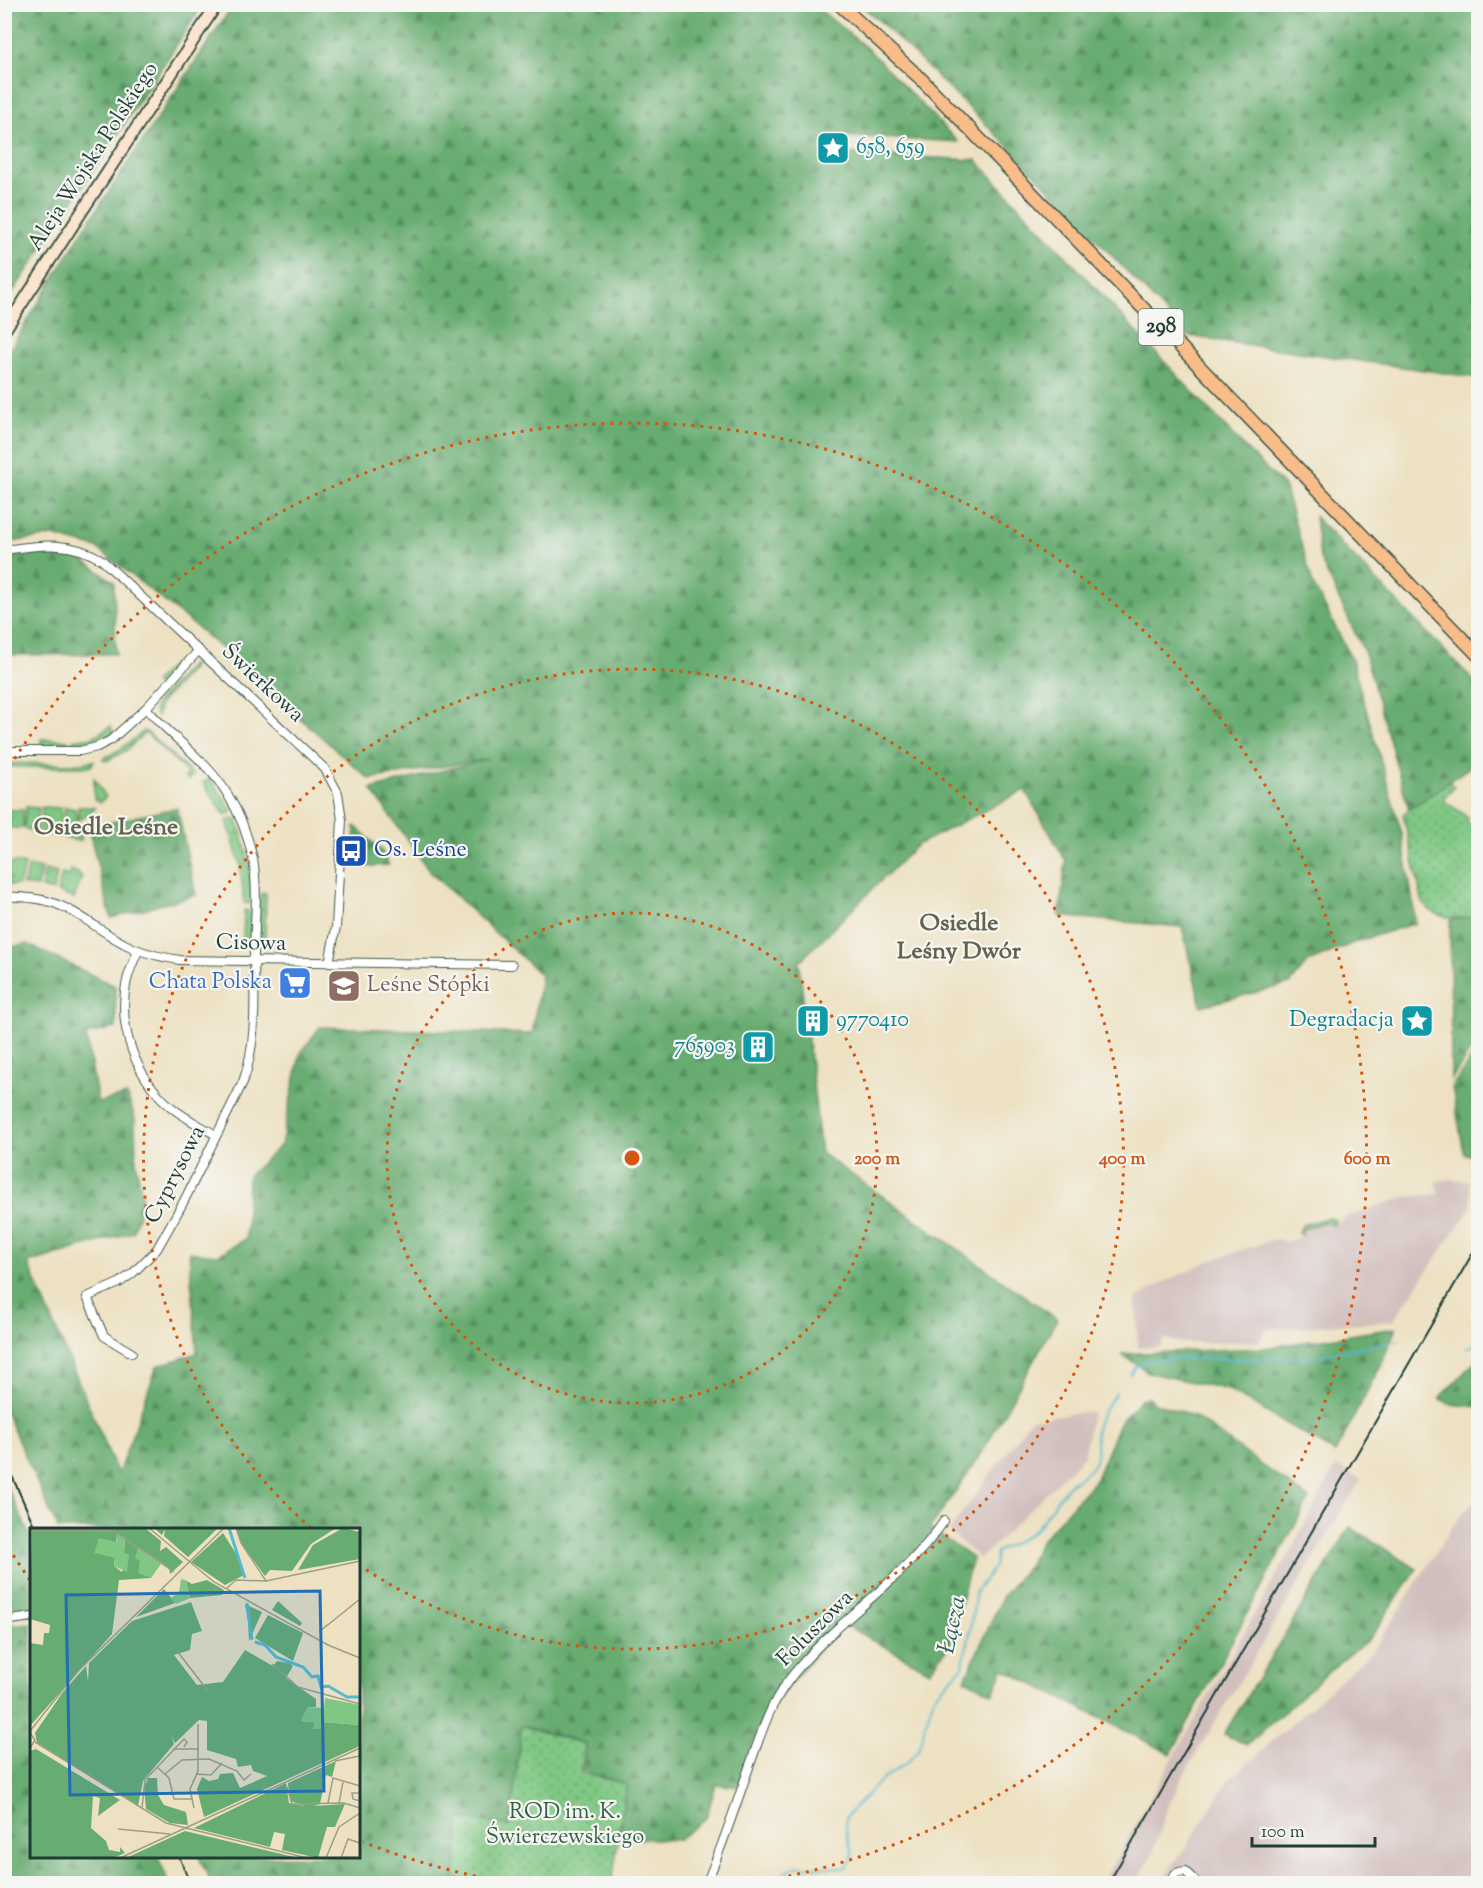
<svg xmlns="http://www.w3.org/2000/svg" width="1483" height="1888" viewBox="0 0 1483 1888" font-family="'Sorts Mill Goudy',serif">
	<defs>
		<pattern id="grass-tufts" width="24" height="20" patternUnits="userSpaceOnUse" patternTransform="scale(1.5)"><rect width="24" height="20" fill="#7fc783"/><path d="M3 7l-1-3M5 7V3M7 7l1-3M15 17l-1-3M17 17v-4M19 17l1-3" fill="none" stroke="#67a36c"/></pattern>
		<pattern id="forest-firs" width="22" height="20" patternUnits="userSpaceOnUse" patternTransform="scale(1.5)"><rect width="22" height="20" fill="#67ac71"/><path d="M5 1l3.5 6h-7zM16 11l3.5 6h-7z" fill="#548d5e"/></pattern>
		<pattern id="garden-dots" width="8" height="8" patternUnits="userSpaceOnUse" patternTransform="scale(1.5)"><rect width="8" height="8" fill="#7fc783"/><path d="M2 2h.1M6 6h.1" fill="none" stroke="#67a36c" stroke-width="1.8" stroke-linecap="round"/></pattern>
	</defs>
	<rect width="100%" height="100%" fill="#f6f6f2"/>
	<filter id="ink" filterUnits="userSpaceOnUse"><feTurbulence type="fractalNoise" baseFrequency=".0167" numOctaves="2"/><feDisplacementMap in="SourceGraphic" scale="12" xChannelSelector="R" yChannelSelector="G"/><feConvolveMatrix kernelMatrix="1 2 1 2 8 2 1 2 1" color-interpolation-filters="sRGB"/></filter>
	<filter id="wash" filterUnits="userSpaceOnUse"><feTurbulence type="fractalNoise" baseFrequency=".008" numOctaves="4" result="noise"/><feDisplacementMap in="SourceGraphic" scale="24" xChannelSelector="R" yChannelSelector="G"/><feGaussianBlur stdDeviation="1.35" result="paint"/><feColorMatrix in="noise" values="0 0 0 0 0 0 0 0 0 0 0 0 0 0 0 0 0 1.4 0 .05"/><feComposite in="paint" operator="in"/></filter>
	<g filter="url(#wash)">
		<rect width="100%" height="100%" fill="#ede1c2"/>
		<!-- industrial -->
		<g fill="#d1bfbd">
			<polygon points="1450,1179 1469,1181 1472,1206 1393,1321 1266,1329 1259,1341 1183,1343 1164,1339 1160,1347 1138,1348 1136,1298 1151,1289 1206,1262 1275,1239 1287,1242 1303,1235 1300,1230 1324,1222 1334,1225 1348,1216 1405,1197 1438,1194 1437,1181"/>
			<polygon points="1092,1411 1084,1456 980,1559 949,1531 1031,1419"/>
			<polygon points="1336,1466 1361,1479 1184,1774 1167,1809 1153,1852 1137,1883 1102,1883 1295,1543"/>
			<polygon points="1478,1496 1478,1883 1159,1884 1186,1847 1228,1781 1373,1651 1454,1524"/>
		</g>
		<!-- grass -->
		<g fill="url(#grass-tufts)" stroke="#4f825c" stroke-width="1.5">
			<polygon points="175,662 178,667 160,687 154,683"/>
			<polygon points="193,663 192,669 161,702 157,716 154,710 156,702"/>
			<path d="M111,726L113,732C106,743 88,746 74,748L73,740L93,737Z"/>
			<polygon points="144,731 148,733 193,775 188,780 185,777 188,773 147,734 144,734 127,750 107,761 103,759 122,748"/>
			<polygon points="41,739 68,740 67,748 45,747 41,744"/>
			<polygon points="94,761 91,766 81,767 5,767 5,763 72,764"/>
			<polygon points="94,778 106,797 100,802 94,799"/>
			<polygon points="210,778 232,810 230,813 225,815 203,783"/>
			<polygon points="26,807 39,808 37,833 24,828"/>
			<polygon points="42,807 61,808 61,835 59,837 41,833"/>
			<polygon points="65,807 75,809 82,839 79,841 64,838 63,836"/>
			<polygon points="78,807 94,807 95,809 81,819 79,818"/>
			<rect x="5" y="810" width="18" height="18"/>
			<path d="M233,819L237,820C247,847 252,872 251,901L248,904L244,903L240,864L227,821Z"/>
			<polygon points="16,863 25,865 19,885 9,885 8,864"/>
			<polygon points="29,866 41,869 37,887 23,885"/>
			<polygon points="45,870 57,873 53,891 41,888"/>
			<polygon points="70,870 79,873 82,877 74,899 57,892 62,874 69,876"/>
			<polygon points="262,893 266,893 265,938 262,943 258,943 260,895"/>
			<polygon points="244,910 248,911 251,914 250,943 243,941"/>
			<polygon points="1329,1217 1335,1220 1334,1225 1324,1222 1300,1230 1303,1235 1297,1233 1303,1225"/>
		</g>
		<!-- forest -->
		<g fill="url(#forest-firs)" stroke="#437452" stroke-width="1.5">
			<polygon points="5,4 203,5 5,304 4,5"/>
			<polygon points="233,5 814,5 869,50 958,142 840,136 837,153 976,160 1245,448 1284,486 1313,584 1351,657 1402,834 1416,923 1358,941 1308,962 1290,984 1201,1006 1182,927 1059,916 1066,861 1025,790 917,845 799,962 821,1153 1057,1319 980,1456 930,1528 972,1558 950,1644 930,1671 841,1623 768,1711 750,1750 738,1787 716,1784 706,1818 678,1840 618,1838 626,1784 583,1771 585,1743 522,1726 510,1826 460,1819 455,1878 509,1883 211,1883 199,1857 358,1856 358,1530 58,1529 5,1411 5,948 27,944 115,986 116,1028 86,1035 98,1103 127,1095 135,1118 136,1161 142,1197 139,1214 133,1232 28,1263 118,1474 157,1366 197,1353 189,1252 218,1255 246,1239 248,1176 281,1145 300,1054 320,1027 532,1034 541,975 430,872 371,789 488,759 369,779 199,629 97,548 53,536 5,543 4,359 82,232"/>
			<polygon points="860,5 1478,5 1478,378 1188,336 1007,145 882,23"/>
			<polygon points="1315,517 1478,685 1478,761 1409,810 1365,654 1320,559"/>
			<polygon points="46,552 80,558 114,582 116,654 5,655 5,558"/>
			<polygon points="177,808 196,895 111,918 88,827"/>
			<polygon points="355,826 382,851 389,865 360,867 354,839"/>
			<polygon points="1478,917 1478,1039 1451,1080 1450,920"/>
			<polygon points="1478,1048 1478,1159 1464,1153 1452,1087"/>
			<polygon points="1396,1328 1381,1365 1335,1453 1229,1390 1150,1373 1121,1354 1264,1348"/>
			<polygon points="1478,1358 1478,1407 1449,1404 1440,1398"/>
			<polygon points="1149,1397 1152,1402 1194,1416 1309,1499 1171,1754 1003,1669 993,1694 965,1679 1003,1596 1030,1564 1040,1542 1096,1479 1119,1423 1141,1399"/>
			<polygon points="4,1480 31,1538 31,1614 5,1616"/>
			<polygon points="1350,1527 1417,1569 1370,1638 1329,1671 1247,1745 1224,1734"/>
			<polygon points="31,1623 32,1856 158,1857 169,1883 28,1884 5,1878 5,1625"/>
		</g>
		<!-- garden -->
		<g fill="url(#garden-dots)" stroke="#4f825c" stroke-width="1.5">
			<path d="M1449,782L1454,786L1443,800L1468,817L1466,821L1478,830V917C1456,919 1440,921 1423,904L1403,814Z"/>
			<polygon points="522,1726 583,1744 581,1773 626,1784 612,1883 509,1884 455,1878 460,1818 510,1826"/>
		</g>
		<g fill="none" stroke-linecap="round" stroke-linejoin="round">
			<!-- stream -->
			<g stroke="#53bbd0" stroke-width="2">
				<polyline points="1467,1348 1478,1342"/>
				<polyline points="1130,1374 1137,1366 1146,1362 1167,1359 1243,1359 1313,1357 1399,1340"/>
				<path d="M772,1884L773,1880L797,1866L846,1868L852,1860V1853L845,1827L846,1817L879,1782L908,1762L918,1750L934,1696L962,1667L969,1638L976,1591L994,1567L996,1552C1009,1546 1029,1537 1038,1526C1049,1512 1057,1498 1069,1485C1078,1476 1090,1474 1095,1461C1099,1450 1094,1439 1096,1429C1099,1415 1108,1404 1116,1393"/>
			</g>
		</g>
	</g>
	<g filter="url(#ink)">
		<g fill="none" stroke-linecap="round" stroke-linejoin="round">
			<defs>
				<g id="street">
					<path d="M4,550C40,545 70,540 102,560L325,769L338,793L342,820L336,927L329,963"/>
					<polyline points="4,751 80,751 97,747 111,740 146,708 199,650"/>
					<path d="M4,896C20,897 36,897 50,902C77,910 98,930 123,943C141,953 160,957 180,960L512,965"/>
					<path d="M138,951C133,962 128,973 126,985C118,1029 136,1077 170,1106C184,1118 201,1126 216,1135"/>
					<path d="M132,1353L104,1336L87,1297L119,1283L133,1273L157,1249L184,1201L243,1082C258,1040 254,995 254,950C255,920 258,889 253,859C248,836 240,814 228,795C207,760 172,738 146,708"/>
					<polyline points="4,1621 32,1617"/>
					<path d="M706,1884C724,1843 737,1801 752,1759C762,1731 770,1705 788,1681C833,1621 902,1583 944,1521"/>
					<path d="M1171,1884C1172,1874 1176,1872 1185,1871L1198,1884"/>
				</g>
				<polyline id="secondary" points="4,331 217,4"/>
				<polyline id="primary" points="839,4 920,78 1000,160 1478,655"/>
			</defs>
			<!-- street casing -->
			<use href="#street" stroke="#3e5649" stroke-width="10"/>
			<!-- secondary casing -->
			<use href="#secondary" stroke="#3e5649" stroke-width="14"/>
			<!-- primary casing -->
			<use href="#primary" stroke="#3e5649" stroke-width="15"/>
			<!-- street -->
			<use href="#street" stroke="#fff" stroke-width="8"/>
			<!-- secondary -->
			<use href="#secondary" stroke="#fce5d0" stroke-width="10"/>
			<!-- primary -->
			<use href="#primary" stroke="#f8bd89" stroke-width="12"/>
			<!-- rail -->
			<g stroke="#1f3d34" stroke-width="2">
				<polyline points="4,1458 36,1530"/>
				<polyline points="179,1856 190,1884"/>
				<polyline points="1108,1884 1478,1244"/>
			</g>
		</g>
	</g>
	<!-- distance rings -->
	<g fill="none" stroke="#d45610" stroke-width="3" stroke-dasharray="3 6">
		<circle cx="632" cy="1158" r="245"/>
		<path d="M311 1528A490 490 0 1 1 362 1567"/>
		<path d="M511 1883A735 735 0 0 1 363 1842M30 1580A735 735 0 0 1 5 1542M5 774A735 735 0 1 1 753 1883"/>
	</g>
	<!-- icons -->
	<defs>
		<symbol id="sight-square" viewBox="-11 -11 22 22"><rect x="-9" y="-9" width="18" height="18" rx="4" fill="#0f9aa8" stroke="#f6f6f2"/><path d="M0-6L1.8-2.2L6-1.7L2.9 1.2L3.7 5.4L0 3.3L-3.7 5.4L-2.9 1.2L-6-1.7L-1.8-2.2Z" fill="#fff"/></symbol>
		<symbol id="bus-square" viewBox="-11 -11 22 22"><rect x="-9" y="-9" width="18" height="18" rx="4" fill="#1a4fb4" stroke="#f6f6f2"/><path d="M-5-6H5V4H4V6H2V4H-2V6H-4V4H-5ZM-3.5-4V0h7V-4ZM-3.5 1.2v1.5H-2V1.2ZM2 1.2v1.5H3.5V1.2Z" fill="#fff"/></symbol>
		<symbol id="supermarket-square" viewBox="-11 -11 22 22"><rect x="-9" y="-9" width="18" height="18" rx="4" fill="#3f7fe0" stroke="#f6f6f2"/><path d="M-6-5.5h2.5l.6 2H6L4.5 2H-2.5L-4.4-4H-6ZM-1.5 3.2a1.3 1.3 0 1 0 .1 0ZM3 3.2a1.3 1.3 0 1 0 .1 0Z" fill="#fff"/></symbol>
		<symbol id="school-square" viewBox="-11 -11 22 22"><rect x="-9" y="-9" width="18" height="18" rx="4" fill="#8d6e63" stroke="#f6f6f2"/><path d="M0-5L7-2L0 1L-7-2ZM-4 1L0 2.5L4 1V4Q0 6-4 4Z" fill="#fff"/></symbol>
		<symbol id="building-square" viewBox="-11 -11 22 22"><rect x="-9" y="-9" width="18" height="18" rx="4" fill="#0f9aa8" stroke="#f6f6f2"/><path d="M-4-6H4V6H1V3H-1V6H-4ZM-2.5-4.3h1.7v1.8h-1.7ZM.8-4.3h1.7v1.8H.8ZM-2.5-1h1.7V.8h-1.7ZM.8-1h1.7V.8H.8Z" fill="#fff"/></symbol>
	</defs>
	<g fill-rule="evenodd">
		<use href="#sight-square" x="814" y="129" width="38" height="38"/>
		<use href="#bus-square" x="332" y="832" width="38" height="38"/>
		<use href="#supermarket-square" x="276" y="964" width="38" height="38"/>
		<use href="#school-square" x="325" y="967" width="38" height="38"/>
		<use href="#building-square" x="794" y="1002" width="38" height="38"/>
		<use href="#sight-square" x="1398" y="1002" width="38" height="38"/>
		<use href="#building-square" x="739" y="1028" width="38" height="38"/>
	</g>
	<g text-anchor="middle" dominant-baseline="central" stroke-width="4.5" stroke-linejoin="round" paint-order="stroke">
		<!-- shield labels -->
		<rect fill="#f6f6f2" stroke="#60746d" stroke-width="1.5" x="1138.5" y="309" width="45" height="36" rx="4.5"/>
		<g font-size="21" font-weight="bold" fill="#1f3d34">
			<text x="1161" y="327">298</text>
		</g>
		<!-- culture labels -->
		<g font-size="22" fill="#0d838f" stroke="#f6f6f2" text-anchor="start">
			<text x="856" y="148">658, 659</text>
			<text x="836" y="1021">9770410</text>
			<text x="1394" y="1021" text-anchor="end">Degradacja</text>
			<text x="735" y="1047" text-anchor="end">765903</text>
		</g>
		<!-- street labels -->
		<g font-size="22" fill="#1f3d34" stroke="#f6f6f2">
			<text transform="translate(94 157) rotate(-57)">Aleja Wojska Polskiego</text>
			<text transform="translate(262 684) rotate(43)">Świerkowa</text>
			<text transform="translate(251 944) rotate(1)">Cisowa</text>
			<text transform="translate(176 1175) rotate(-63)">Cyprysowa</text>
			<text transform="translate(816 1629) rotate(-45)">Foluszowa</text>
		</g>
		<!-- transit labels -->
		<g font-size="22" fill="#164399" stroke="#f6f6f2" text-anchor="start">
			<text x="374" y="851">Os. Leśne</text>
		</g>
		<!-- shop labels -->
		<g font-size="22" fill="#366cbe" stroke="#f6f6f2" text-anchor="end">
			<text x="272" y="983">Chata Polska</text>
		</g>
		<!-- education labels -->
		<g font-size="22" fill="#785e54" stroke="#f6f6f2" text-anchor="start">
			<text x="367" y="986">Leśne Stópki</text>
		</g>
		<!-- park labels -->
		<g font-size="22" fill="#376048" stroke="#f6f6f2">
			<text x="565" y="1813">ROD im. K.<tspan x="565" dy="25">Świerczewskiego</tspan></text>
		</g>
		<!-- neighbourhood labels -->
		<g font-size="24" font-weight="bold" fill="#64624d" stroke="#f6f6f2">
			<text x="106" y="828">Osiedle Leśne</text>
			<text x="959" y="924">Osiedle<tspan x="959" dy="28">Leśny Dwór</tspan></text>
		</g>
		<!-- water labels -->
		<g font-size="24" font-style="italic" fill="#2c5c5b" stroke="#f6f6f2">
			<text transform="translate(953 1625) rotate(-78)">Łącza</text>
		</g>
	</g>
	<!-- overview -->
	<g transform="translate(30 1528)">
		<rect width="330" height="330" fill="#ede1c2"/>
		<path d="M2,0H115L131,13L130,23L136,19L153,34L140,46L139,40L108,19L110,33L121,50L89,52L82,106L0,198V115L13,117L14,105H19L20,97L0,91ZM87,6L95,10L94,26L99,27L92,44L84,38ZM124,0H188L158,29L134,8L135,1L132,7ZM206,0H306L281,16L262,43L240,42L235,48L211,15ZM313,0L330,4V31L268,42L283,17ZM193,5L210,32L214,47L195,57L161,34ZM148,48L162,56L177,52L194,62L192,67L160,70L156,53ZM134,61L145,75L106,89ZM248,73L272,95L270,98L242,82ZM161,74L172,103L162,106L160,122L144,127L167,157L193,154L215,122L243,138L247,133L259,135L263,138L256,150L286,171V179H278L271,193L284,194V200L291,201L292,194L330,197V218L174,289L167,261L172,249L179,253L188,251L190,246L203,245L210,260L237,248L223,243L221,237L208,239L206,231L177,222V193L169,192L145,215L142,208L144,216L113,253L108,278L7,215L5,205L33,164L56,138L58,154L59,135L102,93ZM215,76L232,84L219,113L218,94ZM238,87L273,105L263,133L225,110ZM6,221L90,272L68,288L70,270L63,268L61,300L76,313L79,322L90,324V319L95,325L83,330H0V223ZM306,233L302,249L296,247L290,276L284,278L315,276L305,299H297L288,330L252,322L255,306L244,304L240,319L164,300L256,255L259,275L275,278L260,273L258,255ZM118,250H127L128,267L134,277L156,284L158,297L140,295L116,281L114,260ZM155,303L268,330H96Z" fill="#67ac71" fill-rule="evenodd"/>
		<path d="M87,6L95,11L94,25L99,27L97,44L84,38L85,30L64,25L69,10L87,14ZM108,20L131,36L121,50L108,45L110,33L105,30ZM151,51L156,53L160,70L146,76L141,70L149,65ZM295,170L330,177V197L292,194V201H283L284,194L271,193L278,179L294,180Z" fill="#7fc783"/>
		<path fill="none" stroke="#53bbd0" stroke-width="3" d="M199,0L215,50M217,75L222,112M225,114L235,117L246,129L273,139L282,149L288,148L291,159L298,158L317,169H330"/>
		<path fill="none" stroke="#9b9f89" stroke-width="1.5" d="M119,0L184,54L298,117L330,130M206,0L211,15L236,53M0,2L83,3L144,44M197,60L206,52L236,53L330,33M297,97L289,104L330,71M147,123L178,163M242,136L268,159L330,176M0,203L48,143L194,0M0,205L5,212L0,220M5,214L136,295L277,330M143,221H169M305,233L330,228M127,239L139,250L144,271H162M135,246L152,232L179,231L207,243L214,252L221,246M167,246L181,247L192,235M257,259L262,276L314,275L330,280M330,265H322L323,271L330,273M298,275L303,250L330,258M309,275L313,254M112,280L115,252L154,211L157,214L154,219M164,280L160,261L168,243V196M88,301L140,306M90,330L330,220M296,330L309,299L330,285M311,330L318,311L330,315"/>
		<path fill="#1f6fb2" fill-opacity="0.15" stroke="#1f6fb2" stroke-width="3" d="M290,63L294,263L40,267L36,67Z"/>
		<rect width="330" height="330" fill="none" stroke="#1f3d34" stroke-width="3"/>
	</g>
	<circle cx="632" cy="1158" r="9" fill="#d45610" stroke="#f6f6f2" stroke-width="3"/>
	<g font-size="18" text-anchor="middle" font-weight="bold" fill="#d45610" stroke="#f6f6f2" stroke-width="4.5" stroke-linejoin="round" paint-order="stroke">
		<text x="877" y="1164">200 m</text>
		<text x="1122" y="1164">400 m</text>
		<text x="1367" y="1164">600 m</text>
	</g>
	<!-- margin -->
	<rect width="1483" height="1888" fill="none" stroke="#f6f6f2" stroke-width="24"/>
	<!-- scale -->
	<path d="M1252 1837v9h123v-9" fill="none" stroke="#1f3d34" stroke-width="3"/>
	<text x="1261" y="1837" font-size="18" fill="#1f3d34" stroke="#f6f6f2" stroke-width="4.5" paint-order="stroke">100 m</text>
</svg>
